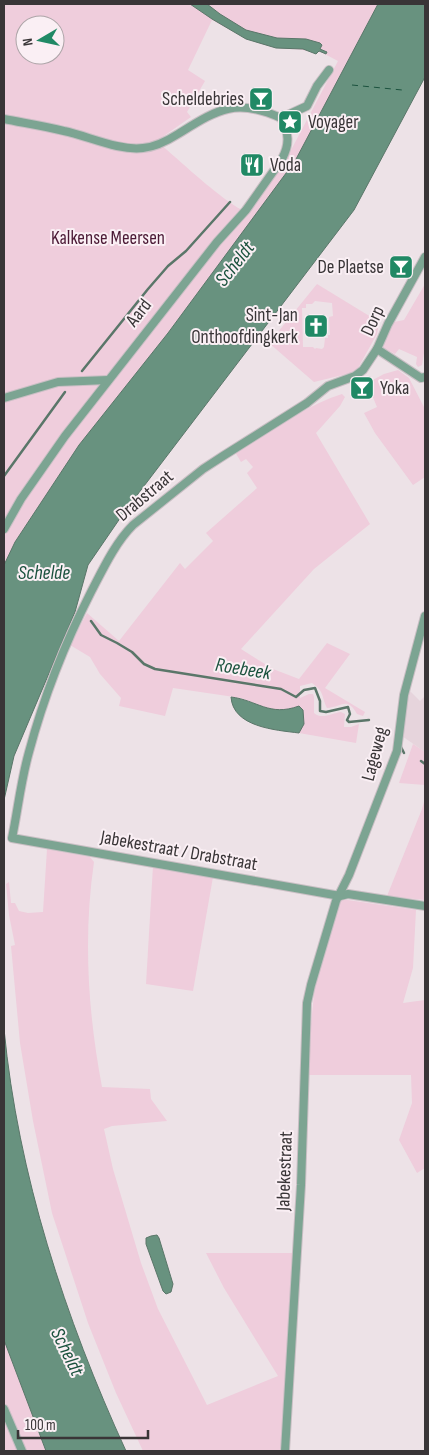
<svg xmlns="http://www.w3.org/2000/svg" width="429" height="1455" viewBox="0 0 429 1455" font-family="'Sofia Sans Condensed',sans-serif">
	<rect width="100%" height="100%" fill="#ede2e7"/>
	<!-- built -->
	<polygon fill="#e6d4dc" points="409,690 420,701 425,696 425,752 402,736"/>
	<!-- green -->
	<g fill="#efcddc" fill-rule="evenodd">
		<path d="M4,4H378L295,161L168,333L79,445L15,542L4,565ZM212,20C232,31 251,43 274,47C291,51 299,47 316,54L319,51L338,61L290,152L248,212C231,209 177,158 160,144L161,138L191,117L187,112L205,81L188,70ZM25,25H55V55H25Z"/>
		<path d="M317,284L371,317V321L379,322L377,334L358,368L351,373L314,382L269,343ZM315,301L332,303L333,316L329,317L330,335H328V338H325L324,347L322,349L316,348L315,349L313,347H303L302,308H306V304H312Z"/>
		<polygon points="425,284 425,347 422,365 418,367 416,364 417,357 399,349 395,354 384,348 383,343 394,322 404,320"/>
		<polygon points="398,370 409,378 425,409 425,477 413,485 375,433 364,413 377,407 367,383 384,374"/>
		<path d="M342,394L345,397L340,406L316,433L370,524L314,569L241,649L273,669L299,679L327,643L350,654L325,688L365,712L363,716L357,714C347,696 342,707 327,708C321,696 325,692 312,683L300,686V698L309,694H313L314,697V713C322,720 332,713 341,712L345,714L344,727H351L359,724L356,743L299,733L304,724L299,706L292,709L273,710L241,698L173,688L165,716L119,706L121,698L100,674L90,657L70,645L87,613L119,641L180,563L185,569L213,541L206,533L257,488L247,473L253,467L246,459L241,462L235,452C270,432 304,406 342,394Z"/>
		<polygon points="413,744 425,752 425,785 399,783"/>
		<polygon points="425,798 425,900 387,896 422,809"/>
		<path d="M47,849L90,857L94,862C83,937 88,1013 102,1087L150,1089L151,1099L167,1121L112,1126L104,1129L113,1169L141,1263L158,1309L207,1405L278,1376L224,1288L206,1253H294L282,1451H143L116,1393L88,1323L52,1213L33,1121L20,1043L11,946L15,945L9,915L6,884L9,882L11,903H15L19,911L28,913L43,912Z"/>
		<polygon points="153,866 213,877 193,991 146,984"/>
		<polygon points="341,899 416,910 413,968 403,1003 425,1000 425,1168 417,1173 399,1140 412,1103 411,1075 309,1075 311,1024 315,985"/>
		<polygon points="4,1340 43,1444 46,1451 4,1451"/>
	</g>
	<!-- water -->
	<g fill="#68927f" stroke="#5a7669">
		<polygon points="190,4 207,4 220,14 246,30 277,38 306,39 320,43 322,45 320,49 327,52 326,54 319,51 316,54 303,49 276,48 246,39 212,19"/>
		<polygon points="378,4 425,4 425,77 354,210 125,511 88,565 75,612 14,756 4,800 4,565 15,542 79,445 168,333 295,161"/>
		<path d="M231,697C257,700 269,717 299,706L303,710L304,724L299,733C275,730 233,727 231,697Z"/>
		<path d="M4,1029C18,1175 65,1318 126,1451H46L4,1340Z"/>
		<polygon points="157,1235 159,1238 173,1284 171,1292 166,1294 163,1291 146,1244 146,1238 151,1236"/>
	</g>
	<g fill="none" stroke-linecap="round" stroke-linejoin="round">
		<!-- stream -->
		<g stroke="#5a7669" stroke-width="2.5">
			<polyline points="82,371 148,289 168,266 186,251 230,202"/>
			<polyline points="4,476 65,392"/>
			<polyline points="91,621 101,635 117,643 132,652 144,664 155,669 281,689 296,697 304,690 315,688 320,701 320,711 326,712 348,707 350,714 347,720 349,722 369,720"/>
			<polyline points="401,747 404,753"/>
			<polyline points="421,761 425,764"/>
		</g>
		<!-- ferry -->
		<polyline stroke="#1b523e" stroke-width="1" stroke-dasharray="6 5" stroke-linecap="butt" points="352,85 402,90"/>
		<defs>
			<g id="minor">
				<polyline points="281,118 307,106 317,86 329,70"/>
				<path d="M4,119C24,123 44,126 64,131C88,136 119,151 143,148C156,147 167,141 178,134C217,110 235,97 281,118C289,133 290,144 282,159L246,210L217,242L65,436L21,499L4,529"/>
				<path d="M425,257L388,324L377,349L363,370L355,376L328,386L307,403L223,456L203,469L133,525C115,543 103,569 91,592C65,643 44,696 29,752C21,780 18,809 12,838L340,896L348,894L425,906"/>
				<polyline points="377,349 421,378 425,377"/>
				<polyline points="4,398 58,382 108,380"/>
				<polyline points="4,1409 22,1451"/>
				<polyline points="285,1451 301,1185 307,1003 311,985 336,901 349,875 397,751 404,695 425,616"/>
			</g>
		</defs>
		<!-- minor casing -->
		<use href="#minor" stroke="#c9bfc4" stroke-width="10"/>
		<!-- minor -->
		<use href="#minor" stroke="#7ca492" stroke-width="8"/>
	</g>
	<!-- icons -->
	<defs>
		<symbol id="bar-square" viewBox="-11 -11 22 22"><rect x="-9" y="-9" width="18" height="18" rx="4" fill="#208965" stroke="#faeff4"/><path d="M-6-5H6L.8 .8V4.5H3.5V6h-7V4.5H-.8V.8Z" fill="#fff"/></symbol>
		<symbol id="sight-square" viewBox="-11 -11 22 22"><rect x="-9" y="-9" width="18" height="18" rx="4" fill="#208965" stroke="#faeff4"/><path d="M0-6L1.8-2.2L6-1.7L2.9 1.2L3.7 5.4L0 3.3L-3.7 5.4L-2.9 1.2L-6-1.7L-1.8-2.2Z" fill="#fff"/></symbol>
		<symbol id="restaurant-square" viewBox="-11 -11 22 22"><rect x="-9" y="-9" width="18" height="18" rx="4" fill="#208965" stroke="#faeff4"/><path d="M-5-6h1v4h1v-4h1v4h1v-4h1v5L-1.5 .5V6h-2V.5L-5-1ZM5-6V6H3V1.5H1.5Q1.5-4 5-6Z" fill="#fff"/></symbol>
		<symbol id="church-square" viewBox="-11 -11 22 22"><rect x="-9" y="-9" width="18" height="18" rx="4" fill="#208965" stroke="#faeff4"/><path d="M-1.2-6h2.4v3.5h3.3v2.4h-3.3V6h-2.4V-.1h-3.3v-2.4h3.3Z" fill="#fff"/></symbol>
	</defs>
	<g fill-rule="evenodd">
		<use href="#bar-square" x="247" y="85" width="28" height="28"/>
		<use href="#sight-square" x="276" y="108" width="28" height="28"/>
		<use href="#restaurant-square" x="238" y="151" width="28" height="28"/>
		<use href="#bar-square" x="387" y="253" width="28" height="28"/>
		<use href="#church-square" x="302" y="312" width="28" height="28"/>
		<use href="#bar-square" x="348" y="374" width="28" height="28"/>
	</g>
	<g text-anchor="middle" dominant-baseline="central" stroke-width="4" stroke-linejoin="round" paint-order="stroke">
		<!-- poi labels -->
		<g font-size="19" fill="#393537" stroke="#faeff4" text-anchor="end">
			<text x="244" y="99">Scheldebries</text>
			<text x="308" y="122" text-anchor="start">Voyager</text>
			<text x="270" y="165" text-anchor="start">Voda</text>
			<text x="384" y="267">De Plaetse</text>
			<text x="298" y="315">Sint-Jan<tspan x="298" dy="22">Onthoofdingkerk</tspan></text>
			<text x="380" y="388" text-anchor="start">Yoka</text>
		</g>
		<!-- park labels -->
		<g font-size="19" fill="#4b1935" stroke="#faeff4">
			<text x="108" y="238">Kalkense Meersen</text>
		</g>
		<!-- street labels -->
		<g font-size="19" fill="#393537" stroke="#faeff4">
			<text transform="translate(139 313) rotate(-52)">Aard</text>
			<text transform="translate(373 321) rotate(-65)">Dorp</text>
			<text transform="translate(145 496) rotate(-40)">Drabstraat</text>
			<text transform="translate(375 754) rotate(-75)">Lageweg</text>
			<text transform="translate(179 851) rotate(10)">Jabekestraat / Drabstraat</text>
			<text transform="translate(285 1171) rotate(-88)">Jabekestraat</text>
		</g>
		<!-- water labels -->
		<g font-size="20" font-style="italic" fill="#1b523e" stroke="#faeff4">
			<text transform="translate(235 264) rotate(-52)">Scheldt</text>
			<text x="44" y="573">Schelde</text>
			<text transform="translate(243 669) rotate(9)">Roebeek</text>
			<text transform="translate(67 1352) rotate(64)">Scheldt</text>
		</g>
	</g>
	<!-- border -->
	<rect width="429" height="1455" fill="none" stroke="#393537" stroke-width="10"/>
	<!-- north arrow -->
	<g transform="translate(40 40) rotate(261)"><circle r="24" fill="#faeff4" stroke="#ada5a8"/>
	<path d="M0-4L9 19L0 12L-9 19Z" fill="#208965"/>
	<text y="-8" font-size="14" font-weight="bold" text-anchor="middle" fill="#393537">N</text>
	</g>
	<!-- scale -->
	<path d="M18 1430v8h130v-8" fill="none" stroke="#393537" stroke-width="2.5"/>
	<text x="25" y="1430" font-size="15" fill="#393537" stroke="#faeff4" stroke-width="4" paint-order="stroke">100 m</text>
</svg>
